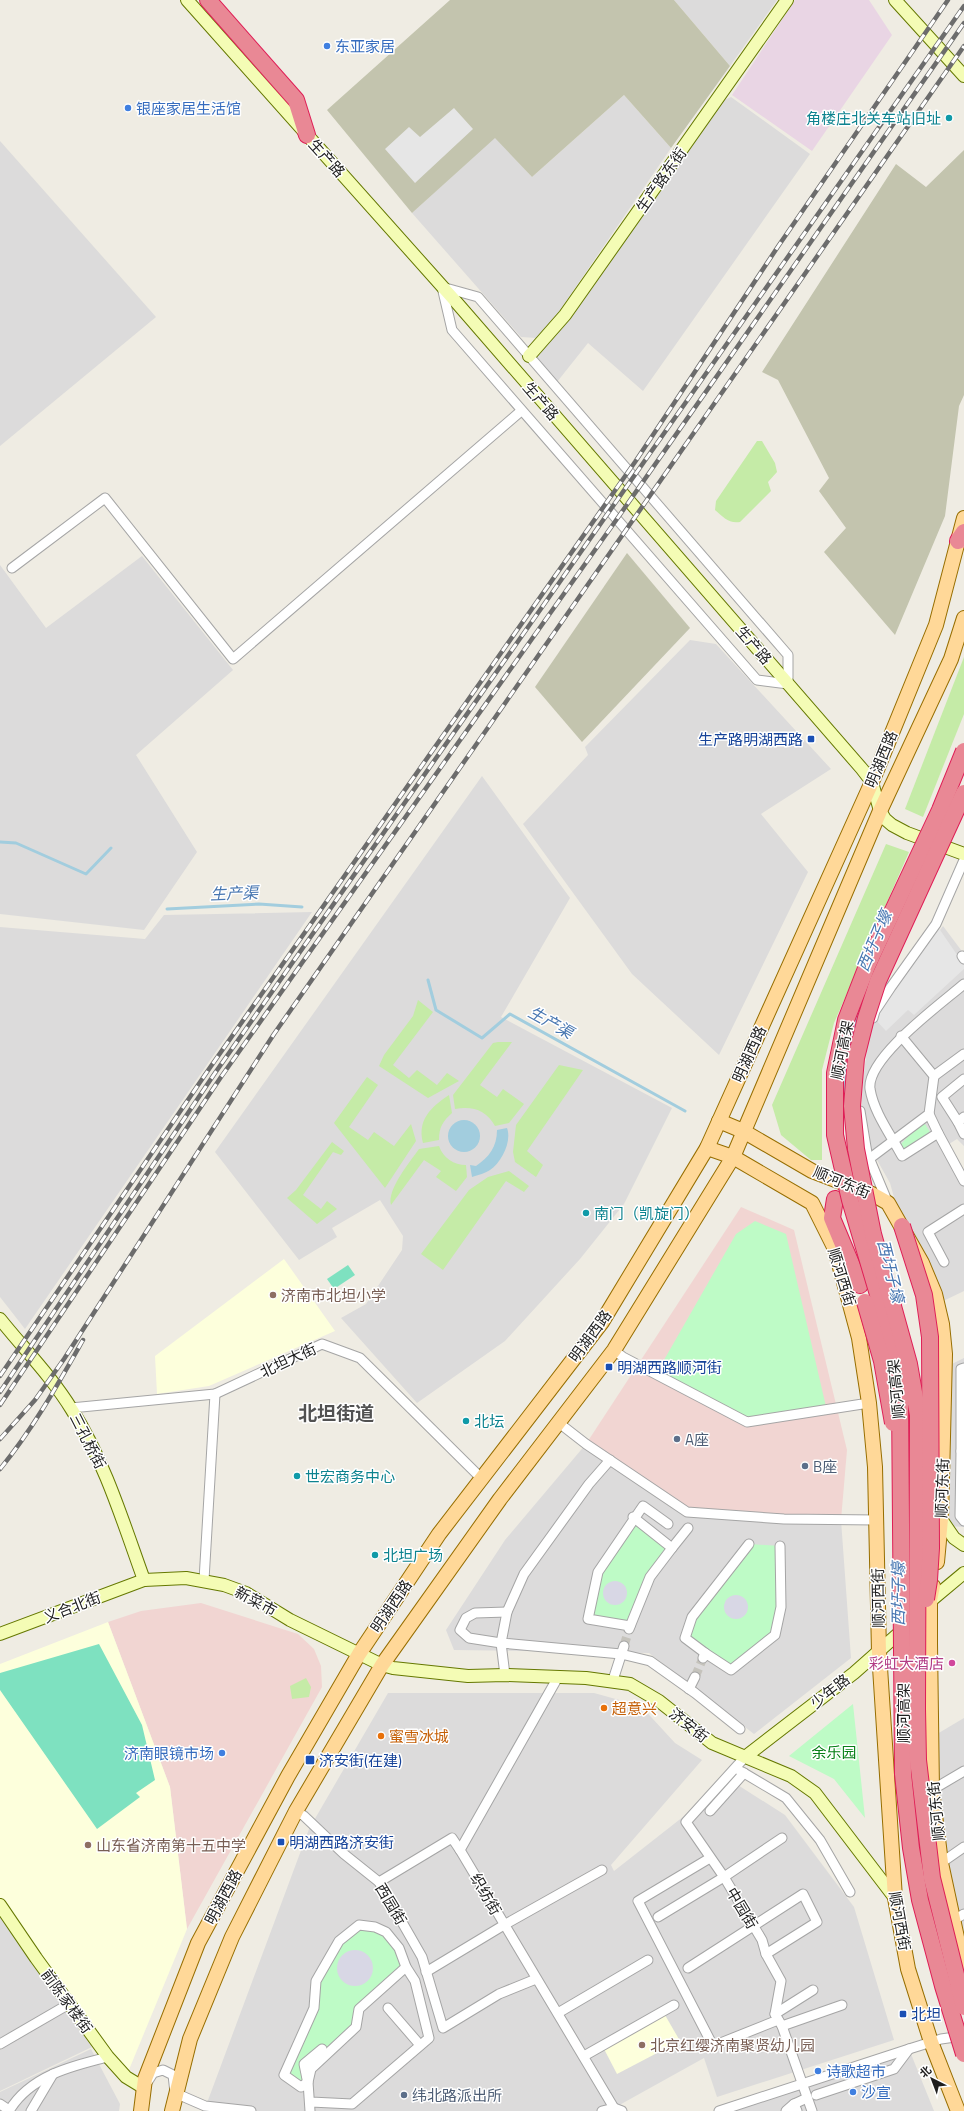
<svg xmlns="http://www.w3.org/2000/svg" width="964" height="2111" viewBox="0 0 964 2111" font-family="'Titillium Web','Noto Sans SC',sans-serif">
	<rect width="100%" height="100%" fill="#efece3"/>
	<!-- residential -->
	<g fill="#dcdbdb">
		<polygon points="674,0 777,0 730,66"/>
		<polygon points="624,95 671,148 551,323 537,338 521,337 412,213 495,137 532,177"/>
		<polygon points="731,97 810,154 643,391 588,343 557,382 535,356 720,102"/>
		<polygon points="0,141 156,317 0,446"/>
		<polygon points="142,556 233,670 136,755 197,852 144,930 0,914 0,565 46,628"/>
		<polygon points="690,640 716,644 831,769 761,814 808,872 719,1055 632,974 523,824 588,755 585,747"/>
		<polygon points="482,776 570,898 501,1017 672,1108 624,1204 580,1259 505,1341 417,1403 341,1318 366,1304 402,1250 403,1236 380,1200 332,1228 337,1237 299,1260 215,1152"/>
		<polygon points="312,912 25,1329 0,1297 0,927 145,939 164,915"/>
		<polygon points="943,926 964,954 964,1146 957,1139 949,1144 964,1173 964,1291 937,1304 902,1226 890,1183 868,1144 861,1115 863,1079 871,1022"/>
		<polygon points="964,1358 964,1527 949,1526 952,1364"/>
		<polygon points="586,1444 841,1520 851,1658 754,1734 649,1653 454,1650 446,1630 505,1540"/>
		<polygon points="388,1693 594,1693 641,1706 675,1743 702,1760 611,1865 614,1871 730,1780 785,1815 854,1907 894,2040 717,2097 704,2058 614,2108 602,2111 204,2111 309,1829"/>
		<polygon points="964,1718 964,1970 952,1921 932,1737"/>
		<polygon points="0,1915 92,2047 0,2091"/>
		<polygon points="91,2049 120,2104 119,2111 0,2111 0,2092"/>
		<polygon points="909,2049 934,2111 719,2111"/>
	</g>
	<!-- commercial -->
	<g fill="#f1d5d2">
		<polygon points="741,1207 794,1230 847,1450 841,1520 687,1512 586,1444"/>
		<polygon points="201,1603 298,1634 314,1649 321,1666 322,1687 187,1929 170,1787 108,1622 141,1611"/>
	</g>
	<!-- industrial -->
	<polygon fill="#e9d5e4" points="795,0 869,0 892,35 812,151 732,95"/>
	<!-- education -->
	<g fill="#fdffdc">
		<polygon points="284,1259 335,1331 209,1386 157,1394 155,1356"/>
		<polygon points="108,1622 170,1787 187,1929 126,2077 0,1903 0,1664"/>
		<polygon points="665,2015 680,2041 617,2074 604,2049"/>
	</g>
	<!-- construction -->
	<g fill="#c3c4ae">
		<polygon points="450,0 674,0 730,66 671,148 624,95 532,177 495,138 412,213 327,110"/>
		<polygon points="964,150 964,395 959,406 945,516 895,635 824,552 846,528 819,491 829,478 778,380 762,372 896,164 926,187"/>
		<polygon points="627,553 690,628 582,742 535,687"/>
	</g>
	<!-- grass -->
	<g fill="#c5eba7">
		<path d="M757,441H762L775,463L777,472L768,482L771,491L740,522C729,524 723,517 715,510L716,501Z"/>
		<polygon points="964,657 964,714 923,817 905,809"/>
		<polygon points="886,844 909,852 834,1023 822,1070 822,1160 811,1160 781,1135 772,1105"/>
		<polygon points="418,1000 433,1012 393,1065 409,1078 417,1070 437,1085 447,1073 459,1081 428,1098 379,1066 384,1055 413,1016"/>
		<path d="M498,1042H512L480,1085L497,1097L503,1089L524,1104L509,1123L495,1126C486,1110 473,1106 455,1109L453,1095L493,1043Z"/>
		<polygon points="559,1065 583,1070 527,1151 543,1165 536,1177 515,1162 513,1152 516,1125"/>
		<polygon points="367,1077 378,1085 349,1127 368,1140 374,1132 394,1146 411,1124 416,1141 385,1188 334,1123"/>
		<path d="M449,1095L452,1113C443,1121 439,1127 439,1140L423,1143C417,1120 431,1107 449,1095Z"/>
		<polygon points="332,1142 344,1151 341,1155 333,1152 303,1195 321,1209 327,1201 337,1209 317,1224 287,1198 296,1190"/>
		<path d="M439,1146C443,1158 454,1165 466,1165L467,1177L456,1191L436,1177L441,1171L424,1160L391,1205C387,1189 410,1162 419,1149Z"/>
		<polygon points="509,1171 529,1186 524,1192 506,1181 443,1270 421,1254 469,1190 488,1177"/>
		<polygon points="306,1678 311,1687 309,1697 292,1699 290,1686"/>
	</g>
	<!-- park -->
	<g fill="#befbc6">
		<polygon points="925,1124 930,1132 926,1138 903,1149 901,1144 918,1126"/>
		<polygon points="755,1221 786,1234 827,1411 747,1422 656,1374 736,1234"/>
		<polygon points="633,1517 672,1548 650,1577 632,1621 588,1619 598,1572"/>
		<polygon points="749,1544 780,1546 775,1635 731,1670 685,1638 692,1617"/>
		<polygon points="853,1704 865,1818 834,1779 789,1756"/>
		<polygon points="359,1925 386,1932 406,1967 359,2009 356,2027 301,2087 284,2075 314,2008 316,1981 339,1941"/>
	</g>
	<!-- pitch -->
	<g fill="#7ee1c0">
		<polygon points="348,1265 355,1275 334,1289 327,1279"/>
		<polygon points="99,1644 142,1725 155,1780 136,1793 140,1797 97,1829 0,1690 0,1673"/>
	</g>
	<!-- parking -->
	<g fill="#e6e6e6">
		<polygon points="454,108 473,129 415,183 385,149 409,127 420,137"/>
		<polygon points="936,924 964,965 964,969 914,1015 908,1010 886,1031 873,1017"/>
	</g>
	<!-- plaza -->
	<g fill="#d8d7e5">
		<circle cx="615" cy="1593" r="12"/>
		<circle cx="736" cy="1607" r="12"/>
		<circle cx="355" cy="1968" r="18"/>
	</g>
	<!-- water -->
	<g fill="#a2cdde">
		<circle cx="464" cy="1136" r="16"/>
		<path d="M507,1128C512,1141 502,1162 490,1170C486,1173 478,1175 472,1177L470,1165L476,1166C489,1157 497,1147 497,1130Z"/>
	</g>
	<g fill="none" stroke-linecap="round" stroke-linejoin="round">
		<!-- stream -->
		<g stroke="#a2cdde" stroke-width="3">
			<polyline points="0,842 16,843 86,874 111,848"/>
			<polyline points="167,909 259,904 302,907"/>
			<polyline points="428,980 436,1010 482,1038 510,1014 685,1111"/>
			<polyline points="850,1048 859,1008"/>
			<polyline points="846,1093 844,1078 848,1059"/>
			<polyline points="908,1405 909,1414 908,1443"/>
		</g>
		<!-- street-tunnel -->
		<g stroke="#c5c3bc" stroke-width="9" stroke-dasharray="9 4.5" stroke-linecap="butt">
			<polyline points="624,1646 629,1629"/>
			<polyline points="695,1677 703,1658"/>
		</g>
		<defs>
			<g id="street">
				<polygon points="442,287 478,297 788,655 788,684 757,680 452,330"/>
				<polyline points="12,568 105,498 233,659 521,411"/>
				<polyline points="962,956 964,959"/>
				<path d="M964,984C942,1003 866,1058 870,1089C874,1113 891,1135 902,1156L938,1133L964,1181"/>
				<polyline points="873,1018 875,1011 891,987 936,924 964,860"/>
				<polyline points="934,1076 964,1054"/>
				<polyline points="860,1111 867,1153 888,1203"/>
				<polyline points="929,1114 938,1133"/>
				<polyline points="964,1117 958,1122 964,1134"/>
				<polyline points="958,1122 942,1097 964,1079"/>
				<polyline points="869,1159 929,1114 934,1076 901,1036"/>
				<polyline points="944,1262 928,1232 964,1209"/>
				<polyline points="614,1350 623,1357 747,1422 869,1403"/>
				<polyline points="964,1368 961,1369 961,1451 964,1452"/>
				<polyline points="71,1408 215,1394 322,1344 360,1358 482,1479"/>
				<polyline points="559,1423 586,1444 687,1512 784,1519 876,1520"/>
				<polyline points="961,1451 960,1516 964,1521"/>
				<polyline points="610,1460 589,1484 524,1574 507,1612 501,1643 621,1654 650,1661 695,1693 740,1729"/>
				<polyline points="672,1548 688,1528"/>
				<polyline points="204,1580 215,1394"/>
				<polyline points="630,1626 588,1619 598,1572 643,1506 668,1524"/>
				<polyline points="629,1629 650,1577 672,1548 633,1517"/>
				<polyline points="705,1653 685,1638 692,1617 749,1544"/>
				<polyline points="703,1658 705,1653 731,1670 775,1635 781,1607 780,1546"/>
				<polyline points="505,1675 501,1643 469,1638 460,1630 466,1618 475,1613 507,1612"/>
				<polyline points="558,1677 460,1850 614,2108"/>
				<polyline points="613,1680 624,1646"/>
				<polyline points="689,1689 695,1677"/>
				<polyline points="745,1757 686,1822 724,1877 762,1940 766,1954 781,1981 775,2014 782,2026 812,2111"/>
				<polyline points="744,1773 786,1798 820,1840 850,1892"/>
				<polyline points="932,1790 964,1771"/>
				<polyline points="296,1811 304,1816 344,1854 379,1882 422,1957 443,2028 499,1994 536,1979"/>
				<polyline points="710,1811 744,1773 740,1771"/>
				<polyline points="710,1858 638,1901 713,2046 778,2020"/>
				<polyline points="941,1863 964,1847"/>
				<polyline points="379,1882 452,1838 460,1850"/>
				<polyline points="658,1917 724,1877 782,1838"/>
				<polyline points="952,1921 964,1914"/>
				<polyline points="688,1968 803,1894 817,1922 766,1954"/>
				<polyline points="426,1972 504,1925 602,1870"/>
				<polyline points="388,2008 420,2045"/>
				<polyline points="558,2013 648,1960"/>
				<polyline points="775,2014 813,1990"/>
				<polyline points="782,2026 842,2005"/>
				<polyline points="0,2044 69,2004"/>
				<polyline points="584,2056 674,2005"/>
				<polyline points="307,2079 304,2064 322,2049"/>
				<polyline points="148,2081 153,2073 163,2070 173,2075 175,2093 205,2106 251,2111"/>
				<polyline points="308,2082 311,2069 356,2027 359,2009 406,1967"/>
				<polyline points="816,2095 894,2069 909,2049"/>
				<polyline points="0,2104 9,2110"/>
				<path d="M9,2111C30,2076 71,2066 108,2057"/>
				<polyline points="31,2111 53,2074"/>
				<polyline points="310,2111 308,2082 301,2087 284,2075 314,2008 316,1981 339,1941 359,1925 375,1927 386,1932 399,1948 406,1967 415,1981 429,2038 352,2104 311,2102"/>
				<polyline points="602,2111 614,2108 622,2111"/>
				<polyline points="719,2111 909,2049 941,2039 962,2036"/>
				<polyline points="786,2111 794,2104"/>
				<polyline points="797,2111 794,2104 807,2098"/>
			</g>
			<g id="secondary">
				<polyline points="187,0 457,303 862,769 872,782 880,811 885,819 892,825 907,833 964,854"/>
				<polyline points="895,0 964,76"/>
				<polyline points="529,356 565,315 787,0"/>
				<path d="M0,1319C24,1349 52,1377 72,1410C105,1462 123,1522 144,1580"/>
				<polyline points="941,1519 954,1538 964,1545"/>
				<polyline points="928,1603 964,1573"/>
				<polyline points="0,1634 144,1580 186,1578 224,1585 246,1593 290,1620 382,1665 393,1668 468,1676 505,1675 586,1678 630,1684 659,1701 712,1743 791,1776 815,1793 895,1898"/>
				<polyline points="745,1757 854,1673 906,1627"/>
				<polyline points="0,1905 36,1958 108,2057 126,2077 144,2088"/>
			</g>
			<g id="primary">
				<polyline points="719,1121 743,1131 812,1171 872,1194 888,1203 922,1263 935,1294 942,1324 945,1354 941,1519 937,1562"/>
				<polyline points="707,1148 733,1157 812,1203 835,1249 859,1338 869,1403 875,1467 879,1652 895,1898 908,1969 931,2042 958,2111"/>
				<polyline points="933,1586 930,1600 930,1644 932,1790 941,1863 964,1970"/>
				<polyline points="141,2111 145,2079 198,1943 288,1776 359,1654 439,1534 602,1322 707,1148 872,782 936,625 964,518"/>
				<polyline points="172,2111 190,2039 232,1937 296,1811 382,1665 500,1499 614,1350 733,1157 880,811 951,659 964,618"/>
			</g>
			<g id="highway">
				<polyline points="208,0 296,100 307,135"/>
				<polyline points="958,541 964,532"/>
				<polyline points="835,1199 832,1218 860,1285"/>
			</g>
		</defs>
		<!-- street casing -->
		<use href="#street" stroke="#a5a5a5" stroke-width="11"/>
		<!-- secondary casing -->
		<use href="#secondary" stroke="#657801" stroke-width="14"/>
		<!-- primary casing -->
		<use href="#primary" stroke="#976e00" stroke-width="16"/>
		<!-- highway casing -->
		<use href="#highway" stroke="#df1e56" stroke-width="18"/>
		<!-- street -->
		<use href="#street" stroke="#fff" stroke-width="9"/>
		<!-- secondary -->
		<use href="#secondary" stroke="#f4fcb5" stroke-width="12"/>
		<!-- primary -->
		<use href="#primary" stroke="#ffd898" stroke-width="14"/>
		<!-- highway -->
		<use href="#highway" stroke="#e98895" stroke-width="16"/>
		<defs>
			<g id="rail">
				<polyline points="0,1376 209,1069 635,462 779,245 948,0"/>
				<polyline points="0,1392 215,1073 964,6"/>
				<polyline points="0,1405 221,1077 612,526 964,23"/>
				<polyline points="0,1439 35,1400 64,1359 274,1034 964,46"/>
				<path d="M0,1469C33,1429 58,1384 83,1340"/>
			</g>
		</defs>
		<!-- rail casing -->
		<use href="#rail" stroke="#6c6c6c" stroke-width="4.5"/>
		<!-- rail -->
		<use href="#rail" stroke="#fff" stroke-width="3" stroke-dasharray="9" stroke-linecap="butt"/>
		<defs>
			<g id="highway-bridge">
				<polyline points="964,751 940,810 867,966 846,1020 835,1073 835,1135 850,1200 890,1335 900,1399 903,1774 911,1848 920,1900 943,1986 964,2054"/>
				<polyline points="964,793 878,981 866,1018 856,1058 852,1106 856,1149 873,1234 909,1364 918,1415 917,1709 918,1760 932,1878 964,2007"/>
				<polyline points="902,1226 924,1295 930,1337 931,1548 929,1580 926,1599"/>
				<polyline points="865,1302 882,1361 893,1423"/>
			</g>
		</defs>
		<!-- highway-bridge casing -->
		<use href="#highway-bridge" stroke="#df1e56" stroke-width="18" stroke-linecap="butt"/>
		<!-- highway-bridge -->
		<use href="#highway-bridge" stroke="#e98895" stroke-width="16"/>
	</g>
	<!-- markers -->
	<g fill="#3f7fe0" stroke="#fff" stroke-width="1.5">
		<circle cx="327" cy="46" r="4"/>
		<circle cx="128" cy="108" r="4"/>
		<circle cx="222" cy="1753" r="4"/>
		<circle cx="818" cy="2071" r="4"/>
		<circle cx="853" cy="2092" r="4"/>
	</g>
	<g fill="#0f9aa8" stroke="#fff" stroke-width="1.5">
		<circle cx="949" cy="118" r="4"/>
		<circle cx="586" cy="1213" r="4"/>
		<circle cx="466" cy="1421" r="4"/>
		<circle cx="297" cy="1476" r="4"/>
		<circle cx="375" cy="1555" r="4"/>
	</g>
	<g fill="#1a4fb4" stroke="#fff" stroke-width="1.5">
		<rect x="807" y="735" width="8" height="8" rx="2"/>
		<rect x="605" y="1363" width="8" height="8" rx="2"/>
		<rect x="305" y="1755" width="10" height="10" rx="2"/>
		<rect x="277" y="1838" width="8" height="8" rx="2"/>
		<rect x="899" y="2010" width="8" height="8" rx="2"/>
	</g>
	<g fill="#8d6e63" stroke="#fff" stroke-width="1.5">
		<circle cx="273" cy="1295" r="4"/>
		<circle cx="88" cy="1845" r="4"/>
		<circle cx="642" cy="2045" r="4"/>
	</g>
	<g fill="#5c6f8a" stroke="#fff" stroke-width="1.5">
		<circle cx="677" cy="1439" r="4"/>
		<circle cx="805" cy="1466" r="4"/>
		<circle cx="404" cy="2095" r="4"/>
	</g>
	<circle fill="#d1479c" stroke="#fff" stroke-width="1.5" cx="952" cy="1663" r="4"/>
	<g fill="#e8710a" stroke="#fff" stroke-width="1.5">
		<circle cx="604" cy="1708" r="4"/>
		<circle cx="381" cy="1736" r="4"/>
	</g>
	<g text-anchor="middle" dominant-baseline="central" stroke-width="3" stroke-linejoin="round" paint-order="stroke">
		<!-- shop labels -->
		<g font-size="15" fill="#366cbe" stroke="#fff" text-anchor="start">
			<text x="335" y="46">东亚家居</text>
			<text x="136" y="108">银座家居生活馆</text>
			<text x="214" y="1753" text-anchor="end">济南眼镜市场</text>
			<text x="826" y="2071">诗歌超市</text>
			<text x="861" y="2092">沙宣</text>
		</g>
		<!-- culture labels -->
		<g font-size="15" fill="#0d838f" stroke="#fff" text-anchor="start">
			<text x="941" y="118" text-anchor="end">角楼庄北关车站旧址</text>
			<text x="594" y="1213">南门（凯旋门）</text>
			<text x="474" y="1421">北坛</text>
			<text x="305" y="1476">世宏商务中心</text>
			<text x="383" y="1555">北坦广场</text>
		</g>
		<!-- street labels -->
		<g font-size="15" fill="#1e1e1e" stroke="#fff">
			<text transform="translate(327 158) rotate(48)">生产路</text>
			<text transform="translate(661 180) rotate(-55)">生产路东街</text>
			<text transform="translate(541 401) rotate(49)">生产路</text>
			<text transform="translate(754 645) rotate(49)">生产路</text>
			<text transform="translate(881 759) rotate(-68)">明湖西路</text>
			<text transform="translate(842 1050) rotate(-79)">顺河高架</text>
			<text transform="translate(749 1054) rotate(-66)">明湖西路</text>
			<text transform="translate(842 1182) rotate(22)">顺河东街</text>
			<text transform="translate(842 1277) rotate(73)">顺河西街</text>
			<text transform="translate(590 1336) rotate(-54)">明湖西路</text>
			<text transform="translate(288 1360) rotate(-25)">北坦大街</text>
			<text transform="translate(896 1389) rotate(-96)">顺河高架</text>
			<text transform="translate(88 1441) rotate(63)">三孔桥街</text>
			<text transform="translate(942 1488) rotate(-88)">顺河东街</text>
			<text transform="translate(878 1598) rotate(-91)">顺河西街</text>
			<text transform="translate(256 1601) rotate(28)">新菜市</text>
			<text transform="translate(391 1606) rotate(-56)">明湖西路</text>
			<text transform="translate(72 1607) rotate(-21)">义合北街</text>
			<text transform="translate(830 1691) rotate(-38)">少年路</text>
			<text transform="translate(903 1713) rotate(-90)">顺河高架</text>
			<text transform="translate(689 1725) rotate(38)">济安街</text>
			<text transform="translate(936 1811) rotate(-96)">顺河东街</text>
			<text transform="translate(486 1894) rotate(60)">织纺街</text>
			<text transform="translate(223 1897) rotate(-62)">明湖西路</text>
			<text transform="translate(391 1904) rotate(59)">西园街</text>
			<text transform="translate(742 1908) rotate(59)">中园街</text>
			<text transform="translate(900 1921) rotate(80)">顺河西街</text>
			<text transform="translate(67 2001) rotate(54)">前陈家楼街</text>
		</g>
		<!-- transit labels -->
		<g font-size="15" fill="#164399" stroke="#fff" text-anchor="start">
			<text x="803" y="739" text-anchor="end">生产路明湖西路</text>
			<text x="617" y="1367">明湖西路顺河街</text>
			<text x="319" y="1760">济安街(在建)</text>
			<text x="289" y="1842">明湖西路济安街</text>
			<text x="911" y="2014">北坦</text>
		</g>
		<!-- education labels -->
		<g font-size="15" fill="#785e54" stroke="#fff" text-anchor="start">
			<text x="281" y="1295">济南市北坦小学</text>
			<text x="96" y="1845">山东省济南第十五中学</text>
			<text x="650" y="2045">北京红缨济南聚贤幼儿园</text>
		</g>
		<!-- service labels -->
		<g font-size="15" fill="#4e5e75" stroke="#fff" text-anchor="start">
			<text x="685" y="1439">A座</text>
			<text x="813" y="1466">B座</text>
			<text x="412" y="2095">纬北路派出所</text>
		</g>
		<!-- hotel labels -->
		<g font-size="15" fill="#b23c85" stroke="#fff" text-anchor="end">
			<text x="944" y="1663">彩虹大酒店</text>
		</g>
		<!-- food labels -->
		<g font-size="15" fill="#c56008" stroke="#fff" text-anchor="start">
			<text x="612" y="1708">超意兴</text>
			<text x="389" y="1736">蜜雪冰城</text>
		</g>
		<!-- park labels -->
		<g font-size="15" fill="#088018" stroke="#fff">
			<text x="834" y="1752">余乐园</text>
		</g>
		<!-- water labels -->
		<g font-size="16" font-style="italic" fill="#4776b1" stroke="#fff">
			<text transform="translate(234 893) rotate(-2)">生产渠</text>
			<text transform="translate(874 941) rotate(-67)">西圩子壕</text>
			<text transform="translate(551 1022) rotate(29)">生产渠</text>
			<text transform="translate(891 1271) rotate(76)">西圩子壕</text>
			<text transform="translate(898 1594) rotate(-90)">西圩子壕</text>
		</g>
		<!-- district labels -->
		<g font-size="19" font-weight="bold" fill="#515151" stroke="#fff">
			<text x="336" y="1412">北坦街道</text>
		</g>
	</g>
	<!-- north arrow -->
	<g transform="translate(932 2079) rotate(318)" stroke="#ffffff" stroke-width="3" paint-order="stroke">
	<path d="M0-3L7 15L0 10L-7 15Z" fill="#1e1e1e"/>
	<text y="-6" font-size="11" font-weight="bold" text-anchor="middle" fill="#1e1e1e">北</text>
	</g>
</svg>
